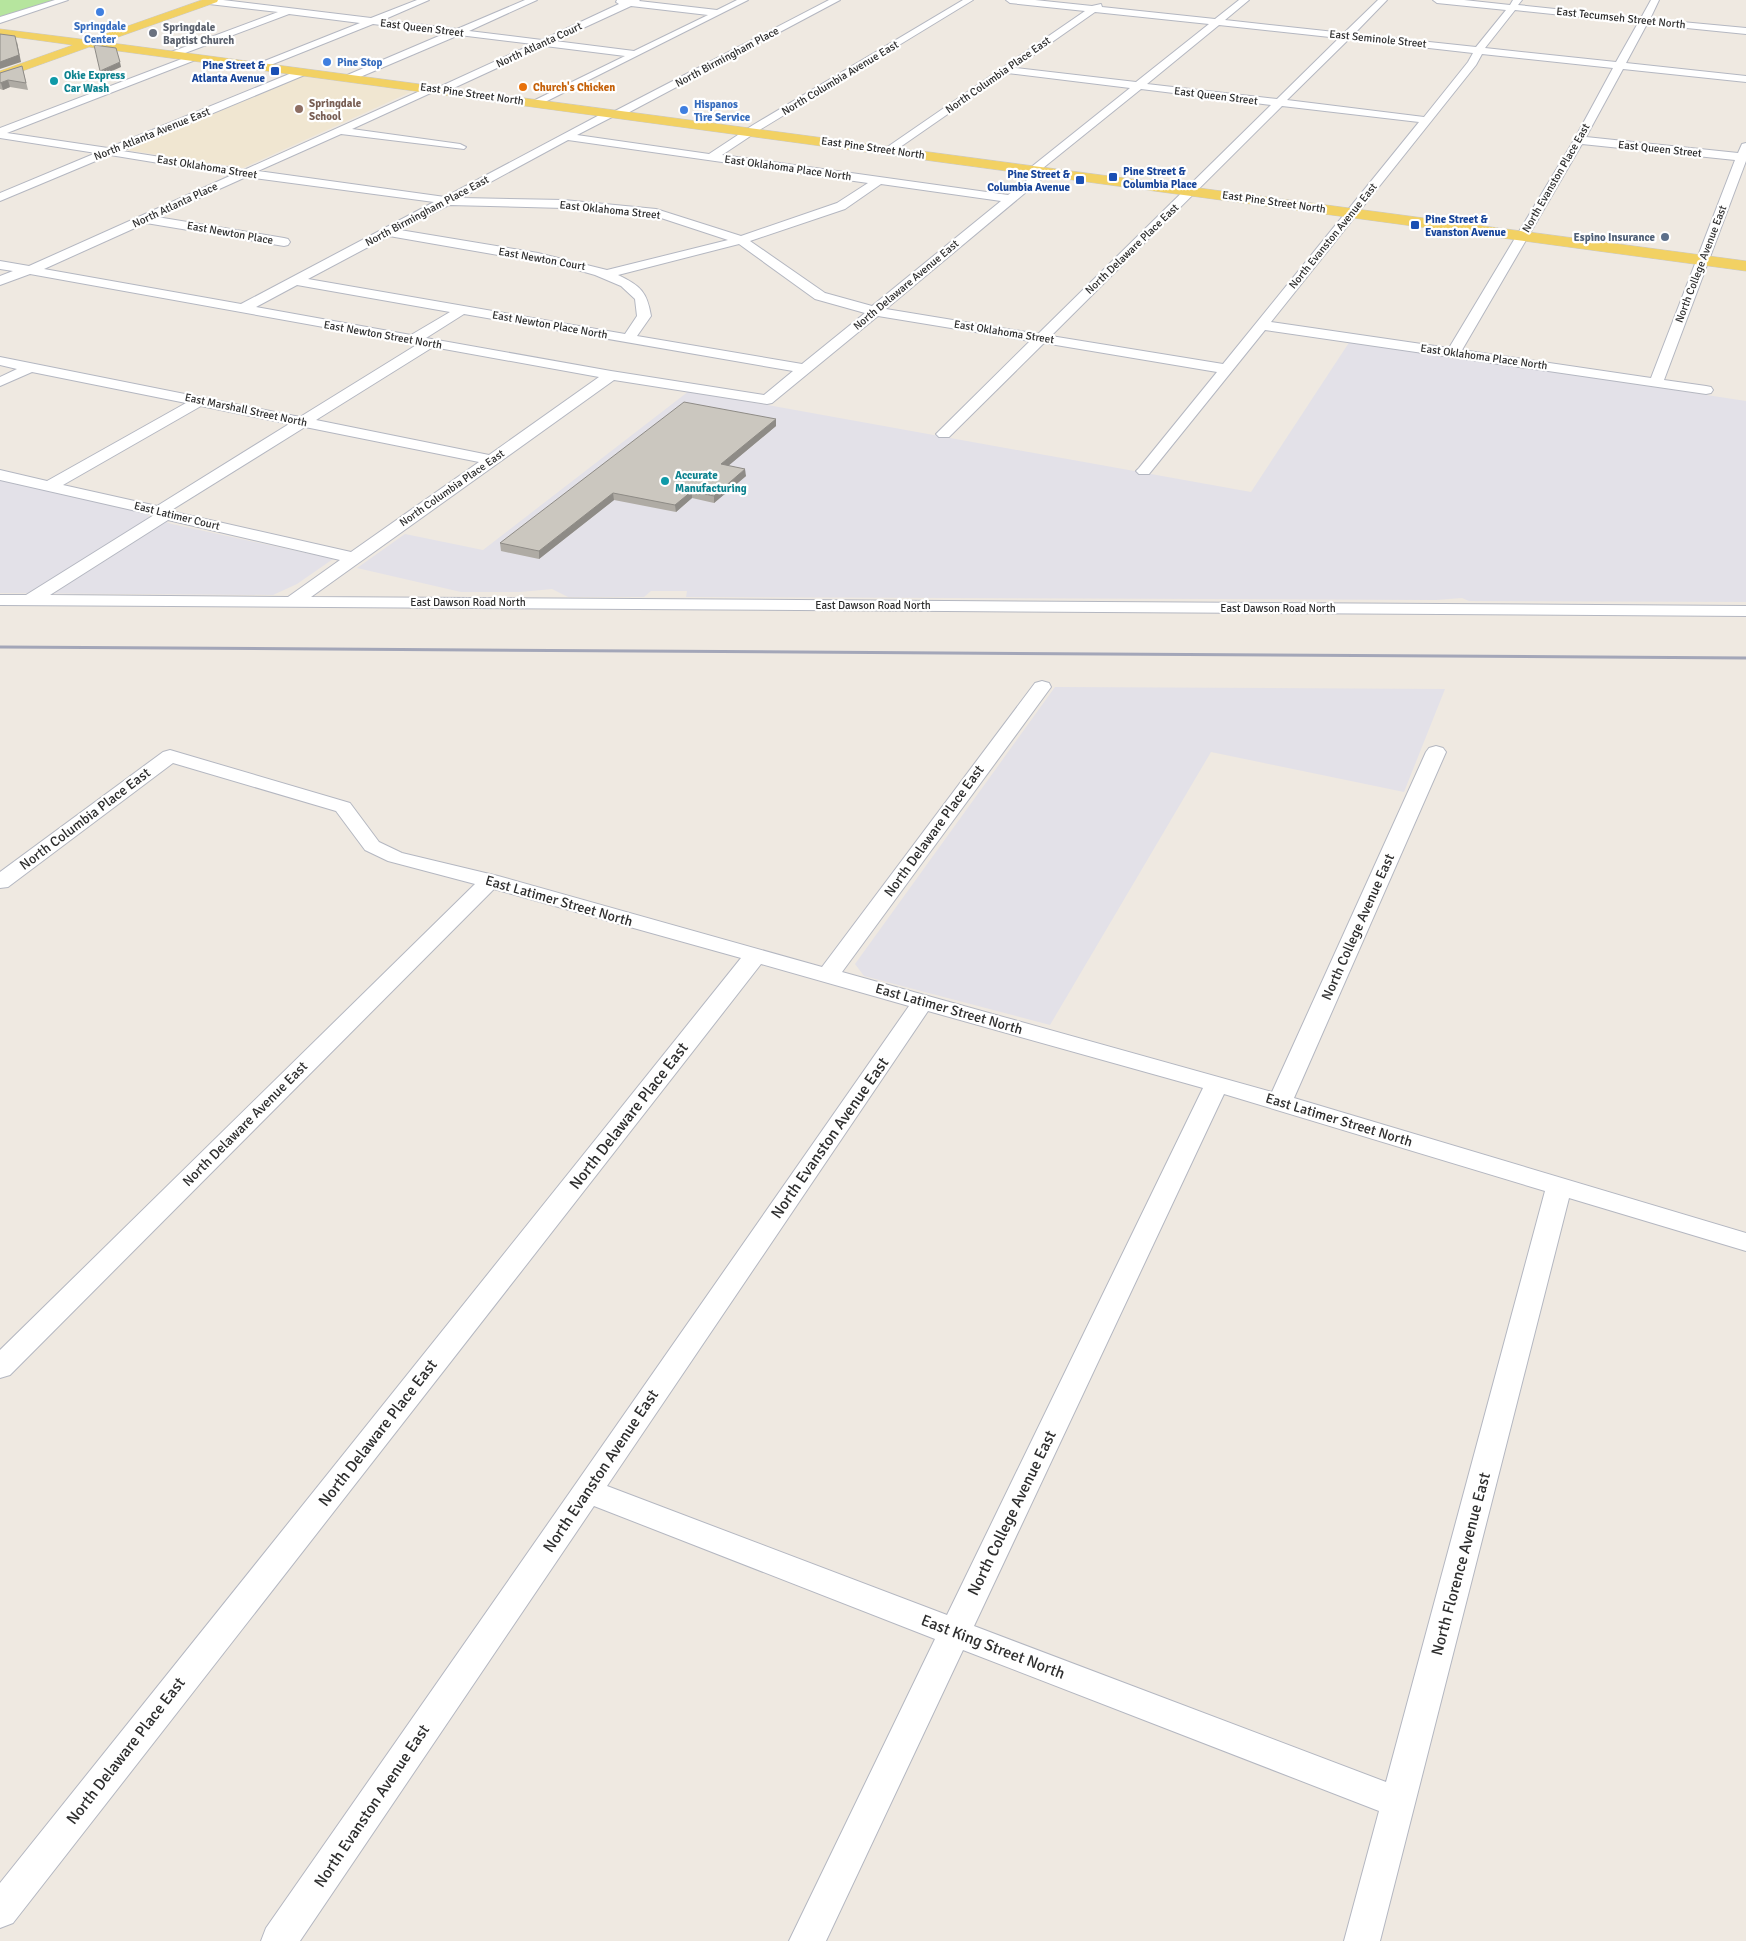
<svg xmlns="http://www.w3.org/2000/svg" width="1746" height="1941" viewBox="0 0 1746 1941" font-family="Signika,sans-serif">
	<rect width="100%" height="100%" fill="#efe9e1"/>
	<!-- industrial -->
	<g fill="#e3e1e8">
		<polygon points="1350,341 1746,401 1746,602 1469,601 1462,598 1436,600 686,597 687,591 651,591 644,597 568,597 552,589 521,592 461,592 357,568 405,534 483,550 689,391 1251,492"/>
		<polygon points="0,480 150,513 148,516 172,524 333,559 297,584 273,595 0,593"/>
		<polygon points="1055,687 1445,689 1404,792 1211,752 1050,1025 864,976 855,964"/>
	</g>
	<!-- education -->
	<polygon fill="#f0e6d1" points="303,76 413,91 243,168 126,150"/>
	<!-- green -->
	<polygon fill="#b6e59e" points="0,0 61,0 0,19"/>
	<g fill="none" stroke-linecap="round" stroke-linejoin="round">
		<defs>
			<g id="minor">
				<polygon points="55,0 68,0 0,23 0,17"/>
				<path d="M205,0H223L371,18L417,0H429L383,20L457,29L525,0H537L469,31L542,40L619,4L616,2L617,0H640L639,1L717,10L737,0H748L537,106L532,103L533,101L625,56L545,46L445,92H437V88L533,44L459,35L353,80H345V76L446,33L373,24L263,68H257V64L360,23L289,14L177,56H171V52L278,12L209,4L206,3ZM631,6L708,15L634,51L555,41Z"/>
				<path d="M829,0H840L622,116H614L577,135L709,154L753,125L963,0H973L761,129L722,155L1008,195L1036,173L1030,172L1028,170L1030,168L1130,88L1007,73L893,152H885L883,150L1085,11L1010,3L1006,0H1035L1092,6L1101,4L1102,7L1215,19L1239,0H1249L1225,20L1344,33L1378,0H1387L1354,34L1476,47L1506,10L1437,3L1433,0H1464L1510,5L1513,0H1522L1518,5L1641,18L1651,0H1659L1650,19L1746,28V34L1647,24L1626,63L1746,76V82L1623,69L1586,137L1738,153L1742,144L1746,143V161L1664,380L1706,386L1711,387L1713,390L1711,393L1706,394L1265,330L1149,474H1139L1136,471L1139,468L1217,372L1044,343L949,437H939L936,434L939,431L1030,341L878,316L772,403L767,404L614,380L311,597L1746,606V616L0,605V595H26L154,515L0,480V470L47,481L186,403L32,372L0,386V377L17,369L0,365V357L300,417L418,344L30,274L0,285V276L13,271L0,269V261L29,266L232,175L110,155L0,201V193L96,153L0,138V128L192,55H198V59L7,133L108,148L299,70H307V74L122,151L244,170L431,86L436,89L435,91L352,129L460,144L466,147L464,149L341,134L258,171L445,197L607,111H615ZM1515,10L1638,23L1616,62L1485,48ZM1095,12L1209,24L1136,82L1015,68ZM1219,25L1339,38L1277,99L1147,84ZM1349,39L1473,53L1468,62L1424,117L1287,100ZM1482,54L1613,68L1574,140L1449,348L1271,322L1476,65ZM1141,89L1271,105L1038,334L886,309L1049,173L1051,171L1049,169L1043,168ZM1282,106L1419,122L1223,364L1051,336ZM568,140L868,183L837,203L741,236L656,209L564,200L461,198ZM1582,144L1735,160L1651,378L1462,350ZM246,177L434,202L241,304L44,269L146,223L284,246L288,245L290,242L288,239L284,238L157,217ZM881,184L1001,201L872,306L825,293L750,241L845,209ZM449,205L564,208L655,216L728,240L607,270L538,253L400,230ZM389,236L567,267L595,275L621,286L635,299L637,316L625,334L308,279ZM739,244L815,299L865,313L802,364L637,336L651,316C647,292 641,286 618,275ZM297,285L450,312L411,335L256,307ZM464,314L793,371L764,395L611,371L426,338ZM433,347L599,377L489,455L316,420ZM201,406L289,424L157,506L63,485ZM305,427L479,462L351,552L170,511ZM168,520L340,560L288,597L50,595Z"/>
				<path d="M1042,681L1049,683L1051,687L842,972L1272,1092L1426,752L1429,748L1436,746L1443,748L1446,752L1294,1098L1746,1233V1251L1569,1198L1380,1941H1344L1379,1811L963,1650L826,1941H789L935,1639L594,1506L300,1941H261L266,1928L909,1006L761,964L13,1923L0,1928V1883L741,958L494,889L10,1375L0,1378V1350L475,884L388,861L365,850L336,811L173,763L8,887L0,888V872L163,752L170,750L350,803L379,842L402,853L498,876L822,967L1035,683ZM928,1011L1203,1088L947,1615L607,1486ZM1224,1094L1545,1191L1386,1782L974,1626Z"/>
			</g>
			<polygon id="major" points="202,0 218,0 217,2 104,42 1746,261 1746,271 89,47 0,79 0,71 73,45 0,35 0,29 88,40"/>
		</defs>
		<!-- minor casing -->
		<use href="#minor" stroke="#b4b7c1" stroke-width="2"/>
		<!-- major casing -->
		<use href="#major" stroke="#c9c9c9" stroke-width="1"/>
		<!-- minor -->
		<use href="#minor" fill="#fff" fill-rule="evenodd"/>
		<!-- major -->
		<use href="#major" fill="#f2d163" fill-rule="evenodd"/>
		<!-- rail -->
		<polyline stroke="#a3a6b8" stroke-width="3" points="0,647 1746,658"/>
	</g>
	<!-- wall -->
	<g fill="#afaba4">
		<polygon points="22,66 28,90 10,87 3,90 0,89 0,73"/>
		<polygon points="776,419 776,426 728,466 746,476 714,503 692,498 676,512 614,500 539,559 501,551 500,543"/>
	</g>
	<!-- shaded-wall -->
	<g fill="#8e8b86">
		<polygon points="17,42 21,62 0,69 0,62"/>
		<polygon points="120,62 121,67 101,76 100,71"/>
		<polygon points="8,80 10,87 3,90 1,83"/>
		<polygon points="776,419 776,426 722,471 721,464"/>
		<polygon points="745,469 746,476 714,503 714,496"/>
		<polygon points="692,491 692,498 676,512 675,505"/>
		<polygon points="613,493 614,500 539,559 539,551"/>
	</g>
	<!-- building -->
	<g fill="#cbc7bf" stroke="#8e8b86">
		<polygon points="0,34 15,36 19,55 0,62"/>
		<polygon points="94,45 116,48 120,62 100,71"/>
		<polygon points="22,66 26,83 8,80 0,83 0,73"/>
		<polygon points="684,402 776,419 721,464 745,469 714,496 692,491 675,505 613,493 539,551 500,543"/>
	</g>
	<!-- markers -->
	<g fill="#3f7fe0" stroke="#fff" stroke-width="2">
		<circle cx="100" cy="12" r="5"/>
		<circle cx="327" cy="62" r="5"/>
		<circle cx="684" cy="110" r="5"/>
	</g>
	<circle fill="#6b7280" stroke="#fff" stroke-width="2" cx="153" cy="33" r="5"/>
	<g fill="#1a4fb4" stroke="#fff" stroke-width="2">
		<rect x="270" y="66" width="10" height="10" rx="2.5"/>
		<rect x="1108" y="172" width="10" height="10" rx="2.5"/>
		<rect x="1075" y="175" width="10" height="10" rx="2.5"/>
		<rect x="1410" y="220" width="10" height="10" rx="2.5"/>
	</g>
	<g fill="#0f9aa8" stroke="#fff" stroke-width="2">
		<circle cx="54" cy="81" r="5"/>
		<circle cx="665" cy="481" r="5"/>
	</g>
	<circle fill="#e8710a" stroke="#fff" stroke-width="2" cx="523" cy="87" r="5"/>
	<circle fill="#8d6e63" stroke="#fff" stroke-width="2" cx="299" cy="109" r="5"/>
	<circle fill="#5c6f8a" stroke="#fff" stroke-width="2" cx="1665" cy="237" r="5"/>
	<g text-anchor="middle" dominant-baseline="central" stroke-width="4.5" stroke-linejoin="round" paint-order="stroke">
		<!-- far-street labels -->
		<g font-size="11" fill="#2e2e2e" stroke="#fff">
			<text transform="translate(1621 18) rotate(6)">East Tecumseh Street North</text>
			<text transform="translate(422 28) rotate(7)">East Queen Street</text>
			<text transform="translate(1378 39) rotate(6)">East Seminole Street</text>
			<text transform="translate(539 45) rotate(-25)">North Atlanta Court</text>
			<text transform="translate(727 57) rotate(-28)">North Birmingham Place</text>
			<text transform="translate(998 75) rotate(-35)">North Columbia Place East</text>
			<text transform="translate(840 78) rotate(-31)">North Columbia Avenue East</text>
			<text transform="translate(472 94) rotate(8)">East Pine Street North</text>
			<text transform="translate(1216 96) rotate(7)">East Queen Street</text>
			<text transform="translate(152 134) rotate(-22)">North Atlanta Avenue East</text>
			<text transform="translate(873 148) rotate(8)">East Pine Street North</text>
			<text transform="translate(1660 149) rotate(6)">East Queen Street</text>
			<text transform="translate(207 167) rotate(9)">East Oklahoma Street</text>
			<text transform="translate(788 168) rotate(8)">East Oklahoma Place North</text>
			<text transform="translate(1556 178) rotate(-60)">North Evanston Place East</text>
			<text transform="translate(1274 202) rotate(8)">East Pine Street North</text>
			<text transform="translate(175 205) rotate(-25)">North Atlanta Place</text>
			<text transform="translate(610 210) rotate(6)">East Oklahoma Street</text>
			<text transform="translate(427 211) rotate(-28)">North Birmingham Place East</text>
			<text transform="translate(230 233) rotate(10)">East Newton Place</text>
			<text transform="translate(1333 236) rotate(-51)">North Evanston Avenue East</text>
			<text transform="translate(1132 249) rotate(-44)">North Delaware Place East</text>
			<text transform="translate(542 259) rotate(10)">East Newton Court</text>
			<text transform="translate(1701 264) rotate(-69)">North College Avenue East</text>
			<text transform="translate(906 285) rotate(-40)">North Delaware Avenue East</text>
			<text transform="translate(550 325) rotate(10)">East Newton Place North</text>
			<text transform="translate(1004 332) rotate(9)">East Oklahoma Street</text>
			<text transform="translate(383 335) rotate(10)">East Newton Street North</text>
			<text transform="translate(1484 357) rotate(8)">East Oklahoma Place North</text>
			<text transform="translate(246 410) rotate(12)">East Marshall Street North</text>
			<text transform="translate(452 488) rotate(-35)">North Columbia Place East</text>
			<text transform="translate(177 516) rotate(14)">East Latimer Court</text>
			<text x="468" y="602">East Dawson Road North</text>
			<text x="873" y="605">East Dawson Road North</text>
			<text x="1278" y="608">East Dawson Road North</text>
		</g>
		<!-- far-shop labels -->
		<g font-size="11" font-weight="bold" fill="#366cbe" stroke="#fff" text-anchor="start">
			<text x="100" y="26" text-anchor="middle">Springdale<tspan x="100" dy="13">Center</tspan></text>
			<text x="337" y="62">Pine Stop</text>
			<text x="694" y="104">Hispanos<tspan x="694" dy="13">Tire Service</tspan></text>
		</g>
		<!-- far-worship labels -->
		<g font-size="11" font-weight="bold" fill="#5b616d" stroke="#fff" text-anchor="start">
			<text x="163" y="27">Springdale<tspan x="163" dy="13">Baptist Church</tspan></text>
		</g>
		<!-- far-transit labels -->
		<g font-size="11" font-weight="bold" fill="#164399" stroke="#fff" text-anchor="end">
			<text x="265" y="65">Pine Street &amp;<tspan x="265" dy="13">Atlanta Avenue</tspan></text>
			<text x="1123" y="171" text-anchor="start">Pine Street &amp;<tspan x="1123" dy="13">Columbia Place</tspan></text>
			<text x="1070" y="174">Pine Street &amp;<tspan x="1070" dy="13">Columbia Avenue</tspan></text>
			<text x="1425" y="219" text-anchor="start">Pine Street &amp;<tspan x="1425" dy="13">Evanston Avenue</tspan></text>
		</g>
		<!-- far-culture labels -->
		<g font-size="11" font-weight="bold" fill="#0d838f" stroke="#fff" text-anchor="start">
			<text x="64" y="75">Okie Express<tspan x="64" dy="13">Car Wash</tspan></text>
			<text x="675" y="475">Accurate<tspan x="675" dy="13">Manufacturing</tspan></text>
		</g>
		<!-- far-food labels -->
		<g font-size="11" font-weight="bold" fill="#c56008" stroke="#fff" text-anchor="start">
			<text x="533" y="87">Church's Chicken</text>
		</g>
		<!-- far-education labels -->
		<g font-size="11" font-weight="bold" fill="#785e54" stroke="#fff" text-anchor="start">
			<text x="309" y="103">Springdale<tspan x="309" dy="13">School</tspan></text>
		</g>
		<!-- far-service labels -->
		<g font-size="11" font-weight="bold" fill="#4e5e75" stroke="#fff" text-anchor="end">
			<text x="1655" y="237">Espino Insurance</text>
		</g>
		<!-- street labels -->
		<g font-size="14" fill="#2e2e2e" stroke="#fff">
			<text transform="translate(85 819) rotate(-37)">North Columbia Place East</text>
			<text transform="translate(934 831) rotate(-54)">North Delaware Place East</text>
			<text transform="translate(559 901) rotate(16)">East Latimer Street North</text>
			<text transform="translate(1358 927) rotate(-66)">North College Avenue East</text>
			<text transform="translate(949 1009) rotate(16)">East Latimer Street North</text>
			<text transform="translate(1339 1120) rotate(17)">East Latimer Street North</text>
			<text transform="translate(245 1124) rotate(-45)">North Delaware Avenue East</text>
		</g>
		<!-- near-street labels -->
		<g font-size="16" fill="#2e2e2e" stroke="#fff">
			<text transform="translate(629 1116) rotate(-52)">North Delaware Place East</text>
			<text transform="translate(830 1138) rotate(-55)">North Evanston Avenue East</text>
			<text transform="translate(378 1433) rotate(-52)">North Delaware Place East</text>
			<text transform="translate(601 1471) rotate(-56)">North Evanston Avenue East</text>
			<text transform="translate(1012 1513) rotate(-64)">North College Avenue East</text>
			<text transform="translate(1461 1564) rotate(-75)">North Florence Avenue East</text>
			<text transform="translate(993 1647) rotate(21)">East King Street North</text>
			<text transform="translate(126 1751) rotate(-52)">North Delaware Place East</text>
			<text transform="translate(372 1806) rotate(-56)">North Evanston Avenue East</text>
		</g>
	</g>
</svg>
